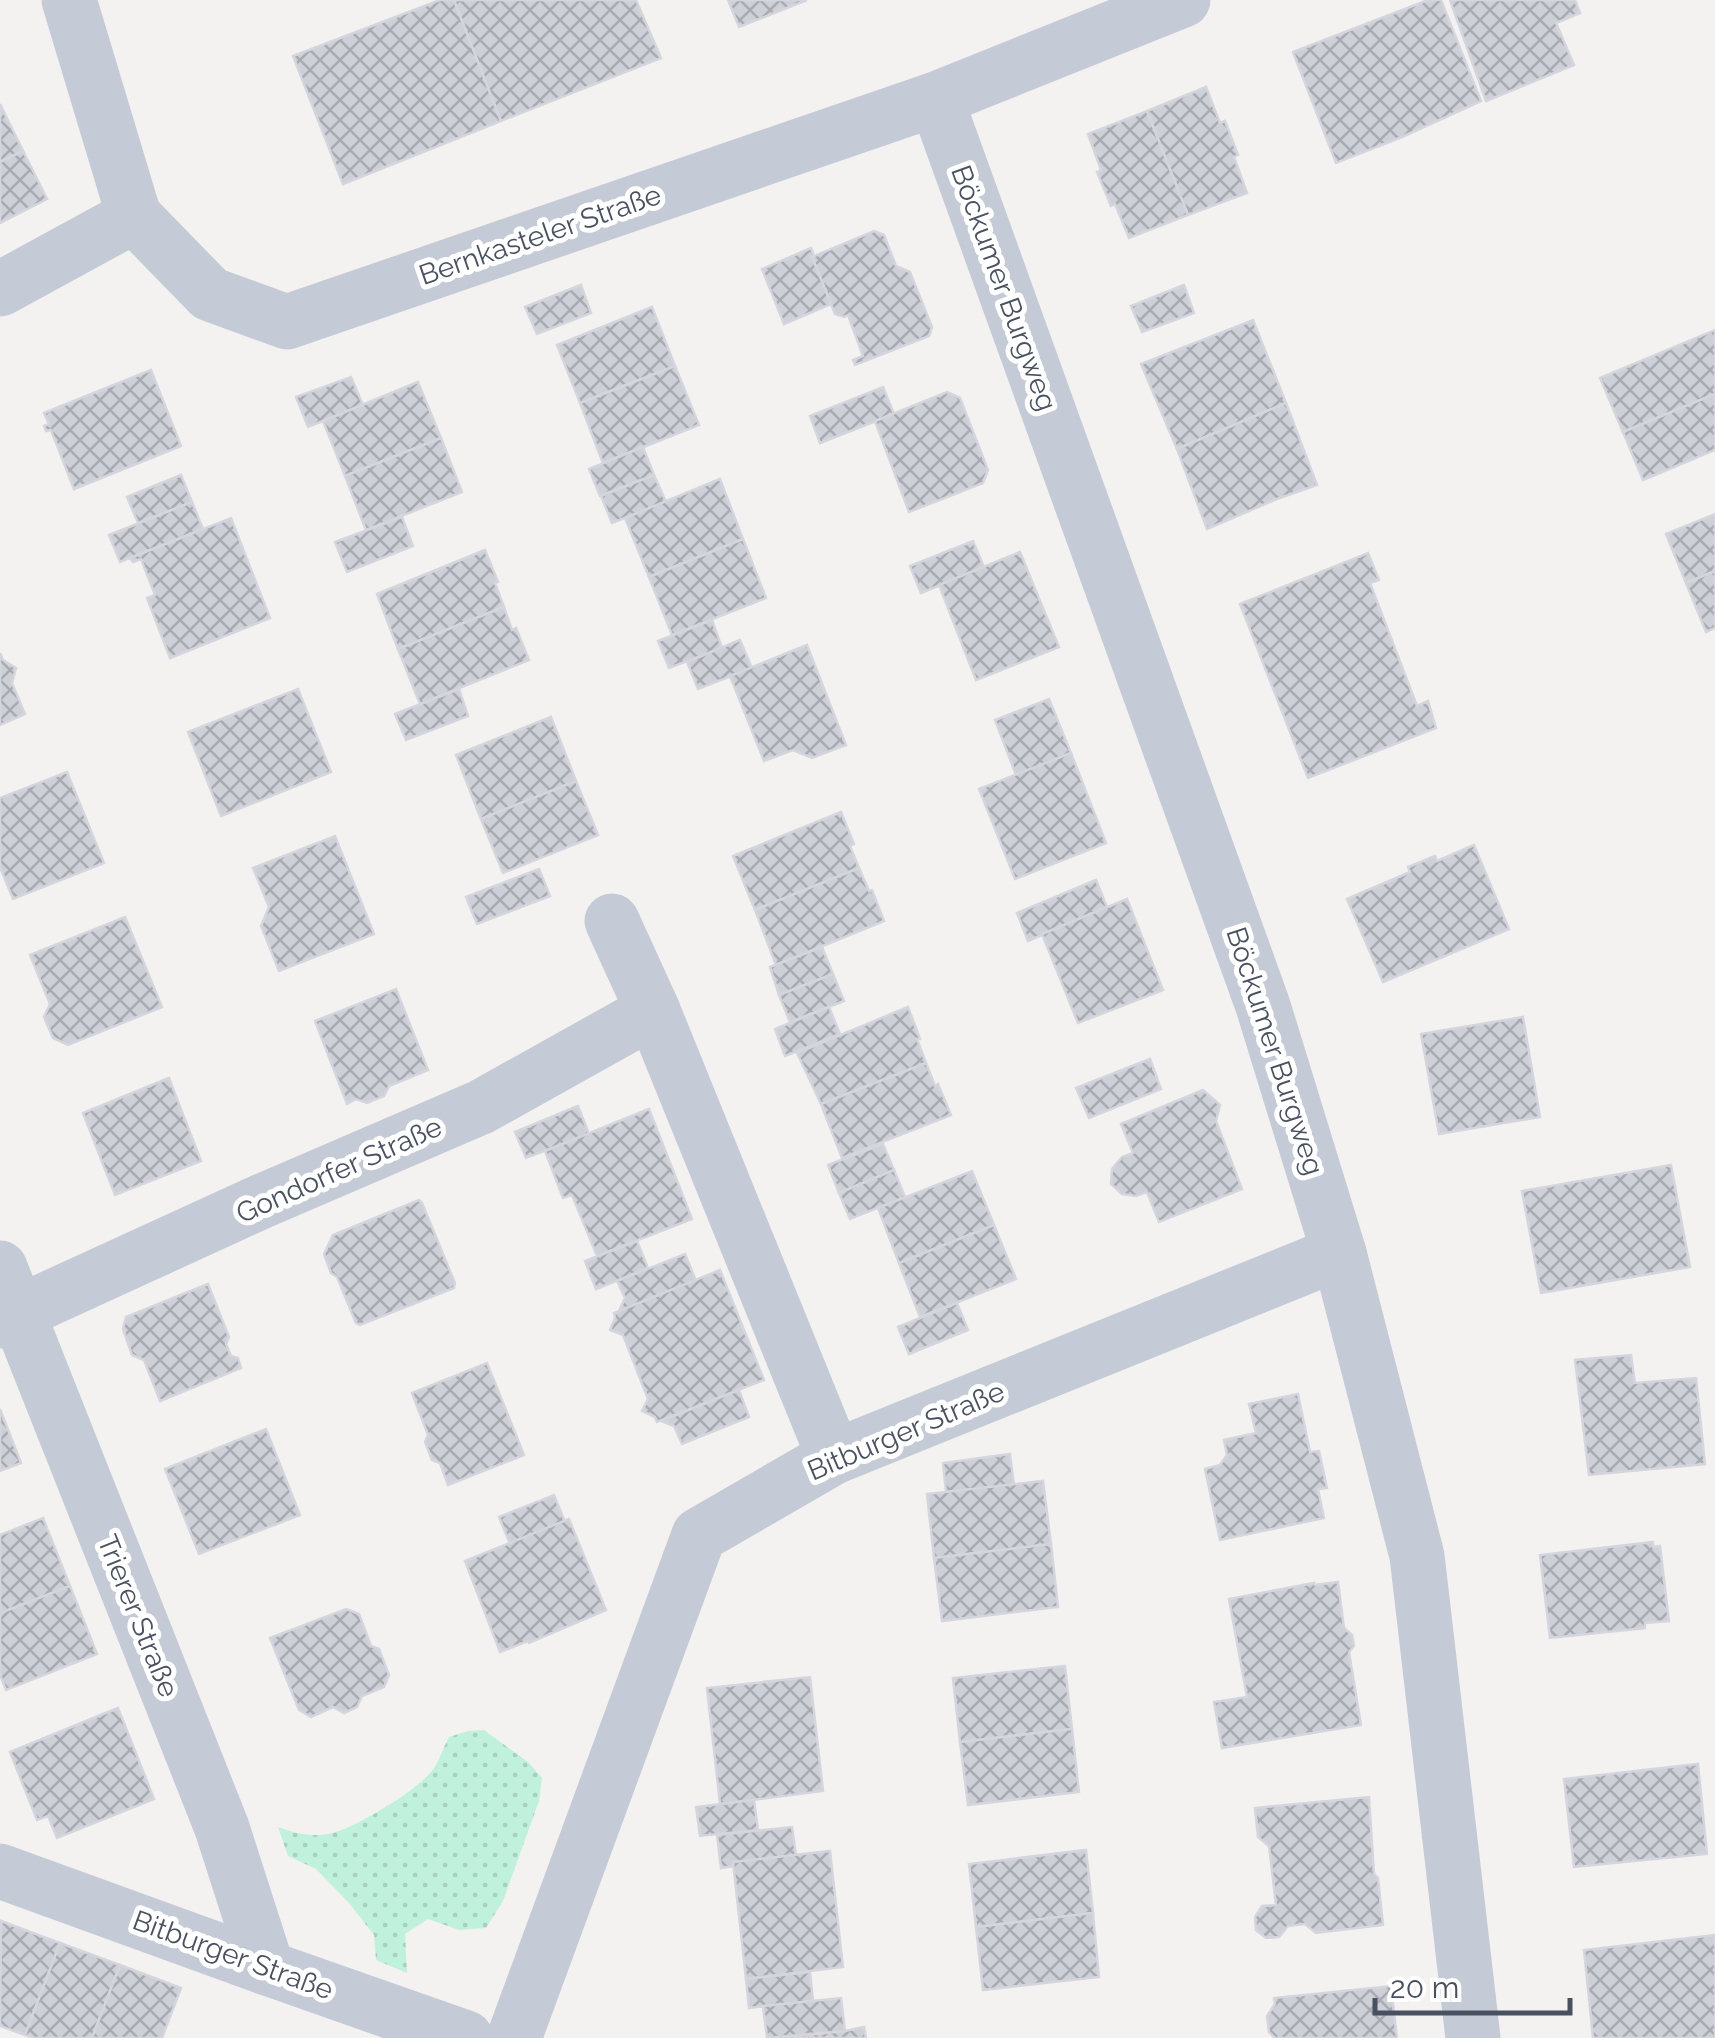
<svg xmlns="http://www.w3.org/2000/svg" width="1715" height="2038" viewBox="0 0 1715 2038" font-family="Raleway,sans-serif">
	<defs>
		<pattern id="green-dots" width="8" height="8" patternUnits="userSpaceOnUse" patternTransform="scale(2.5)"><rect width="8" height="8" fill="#c0f1dc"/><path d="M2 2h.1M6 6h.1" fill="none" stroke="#a6d0bf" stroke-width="1.8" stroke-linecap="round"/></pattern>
		<pattern id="building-cross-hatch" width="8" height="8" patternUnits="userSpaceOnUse" patternTransform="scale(2.5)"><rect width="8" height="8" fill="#cdd0d7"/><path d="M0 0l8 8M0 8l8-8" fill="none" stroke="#a8abb2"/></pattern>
	</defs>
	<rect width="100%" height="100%" fill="#f4f2f1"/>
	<!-- green -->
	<path fill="url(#green-dots)" d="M484,1730L528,1762L542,1778L539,1801L503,1901L486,1928L459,1930L428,1919L405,1934L407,1973L376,1960L374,1935L349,1903L316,1869L288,1856L278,1827C295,1833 313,1838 332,1833C357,1827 414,1792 431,1772C439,1763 443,1748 449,1737L468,1731Z"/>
	<!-- building -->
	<g fill="url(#building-cross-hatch)" stroke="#d5d6dd" stroke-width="2.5">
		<polygon points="440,0 454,0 501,121 343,184 293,56"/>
		<polygon points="454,0 636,0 661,58 501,121"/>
		<polygon points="728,0 807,0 739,27"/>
		<polygon points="1428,0 1441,0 1481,101 1402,137 1336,163 1293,52"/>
		<polygon points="1450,0 1575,0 1580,13 1556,23 1574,65 1486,101"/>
		<polygon points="1206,87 1220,123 1225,121 1238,155 1234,157 1247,193 1188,215 1147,111"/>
		<polygon points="0,104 23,151 0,162"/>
		<polygon points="1147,111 1188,215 1129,238 1115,204 1111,206 1097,172 1101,170 1088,134"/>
		<polygon points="23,151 47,199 0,223 0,162"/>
		<polygon points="874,231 884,235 896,266 910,272 932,327 929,336 855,365 853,360 863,356 848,315 844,317 835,314 812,257"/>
		<polygon points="811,248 814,256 812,257 831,304 784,324 762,269"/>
		<polygon points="581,285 591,313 537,334 525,307"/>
		<polygon points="1184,285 1194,313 1142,332 1131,306"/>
		<polygon points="652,307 675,366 580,403 557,345"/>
		<polygon points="1253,320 1286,403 1177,449 1141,364"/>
		<polygon points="1715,330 1715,394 1623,432 1600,378"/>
		<polygon points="675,366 699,425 603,463 580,403"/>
		<polygon points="151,370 181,446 74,489 51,430 46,431 44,426 49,424 44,413"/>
		<polygon points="351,377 363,405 308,427 296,397"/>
		<polygon points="418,382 441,438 345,476 323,421"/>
		<polygon points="883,387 894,414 820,443 810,416"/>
		<polygon points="947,392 960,398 988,470 983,483 909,512 875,421"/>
		<polygon points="1715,394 1715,450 1643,480 1623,432"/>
		<polygon points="1286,403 1317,485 1277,499 1207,529 1177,449"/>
		<polygon points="441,438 462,492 366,530 345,476"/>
		<polygon points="643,447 654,475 600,496 589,469"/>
		<polygon points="181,475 192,502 138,523 127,497"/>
		<polygon points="654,475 666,502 612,523 601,496"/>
		<polygon points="720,479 743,539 649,577 625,518"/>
		<polygon points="192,502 203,529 120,562 109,535"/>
		<polygon points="1715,514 1715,571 1686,583 1666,534"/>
		<polygon points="402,517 413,546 347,572 335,542"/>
		<polygon points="231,518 270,618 170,658 147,598 155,595 141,559 133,562 130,558"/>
		<polygon points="743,539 766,598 672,635 649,577"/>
		<polygon points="973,541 984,567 921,593 910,566"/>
		<polygon points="485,550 498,582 495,583 504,607 398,649 377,594"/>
		<polygon points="1020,552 1059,647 976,680 939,585"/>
		<polygon points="1368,553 1379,580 1370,583 1417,706 1428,701 1436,728 1308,778 1240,604"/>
		<polygon points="1715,571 1715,628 1706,632 1686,583"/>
		<polygon points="504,607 512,630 516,628 529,660 420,704 398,649"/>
		<polygon points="712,620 722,648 669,668 658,641"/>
		<polygon points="740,640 752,668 698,689 687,662"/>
		<polygon points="807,645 846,745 812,758 793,750 764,761 730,676"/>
		<polygon points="0,653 3,660 16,668 12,683 25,714 0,725"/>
		<polygon points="298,689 331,772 221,816 188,732"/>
		<polygon points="459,689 468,716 406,740 395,714"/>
		<polygon points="1049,699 1071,753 1016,775 995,720"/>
		<polygon points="551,717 576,781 481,819 456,755"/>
		<polygon points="1071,753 1106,843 1015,879 979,789"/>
		<polygon points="67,772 104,863 13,899 0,867 0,798"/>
		<polygon points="576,781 598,835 503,873 481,819"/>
		<polygon points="841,812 854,844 850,846 859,868 755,910 733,856"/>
		<polygon points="335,836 374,934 279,971 261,926 269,907 253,868"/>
		<polygon points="1474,845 1509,929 1383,982 1347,899 1410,872 1408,867 1435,856 1437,861"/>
		<polygon points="859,868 869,891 872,890 884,921 776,965 755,910"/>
		<polygon points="539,869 550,896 477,924 466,897"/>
		<polygon points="1096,880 1107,907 1028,941 1017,913"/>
		<polygon points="1127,899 1163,990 1078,1023 1042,934"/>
		<polygon points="125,917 162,1007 68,1045 53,1038 44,1017 50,1004 30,955"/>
		<polygon points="822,947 833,974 779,995 770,967"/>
		<polygon points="833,974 844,1001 790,1022 779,995"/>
		<polygon points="396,989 428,1070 389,1086 384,1096 367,1103 356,1099 347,1104 315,1021"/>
		<polygon points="829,1007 840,1034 785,1056 775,1029"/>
		<polygon points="908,1007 920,1039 917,1039 926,1063 821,1104 797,1053"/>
		<polygon points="1523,1017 1540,1117 1439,1134 1421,1034"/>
		<polygon points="1150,1059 1161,1089 1089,1118 1076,1088"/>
		<polygon points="926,1063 935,1086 938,1084 951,1115 842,1158 821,1104"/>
		<polygon points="169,1078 201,1161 115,1195 83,1113"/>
		<polygon points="1203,1090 1220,1105 1216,1121 1242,1189 1159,1222 1147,1192 1136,1196 1122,1194 1111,1184 1112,1169 1122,1157 1133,1153 1121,1124"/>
		<polygon points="578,1106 589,1134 526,1158 515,1132"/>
		<polygon points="649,1109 692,1219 597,1256 572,1195 563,1198 545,1151"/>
		<polygon points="883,1144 894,1170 839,1193 828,1165"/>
		<polygon points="1671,1165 1690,1267 1541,1293 1522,1191"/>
		<polygon points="894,1170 905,1197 850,1219 839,1193"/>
		<polygon points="972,1171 994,1225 899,1263 878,1208"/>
		<polygon points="419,1200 422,1203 455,1283 454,1288 360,1325 356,1323 337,1277 331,1273 324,1254 333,1235"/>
		<polygon points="994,1225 1016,1279 920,1317 899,1263"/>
		<polygon points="637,1241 648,1268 596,1289 585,1261"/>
		<polygon points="685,1254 696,1281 619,1311 625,1298 617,1281"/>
		<polygon points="720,1270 764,1380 657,1422 655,1417 642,1411 648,1399 623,1335 610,1330 615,1318 614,1313"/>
		<polygon points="208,1284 229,1337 226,1344 231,1356 238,1358 241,1368 160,1401 144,1360 132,1355 123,1329 126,1317"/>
		<polygon points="957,1303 968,1330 909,1354 898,1327"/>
		<polygon points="1631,1355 1635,1383 1696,1378 1705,1464 1589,1475 1575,1360"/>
		<polygon points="487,1363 524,1455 448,1485 440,1463 432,1460 425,1442 428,1435 412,1393"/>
		<polygon points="739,1390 749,1417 682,1444 674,1426 661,1421"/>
		<polygon points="1298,1394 1310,1452 1319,1451 1327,1488 1318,1489 1324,1518 1220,1540 1205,1469 1220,1465 1227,1455 1224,1440 1256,1433 1249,1404"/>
		<polygon points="0,1409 21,1463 0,1471"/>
		<polygon points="266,1429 300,1515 199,1554 165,1469"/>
		<polygon points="1010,1454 1014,1485 946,1492 943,1463"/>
		<polygon points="1043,1481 1051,1544 934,1558 927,1494"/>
		<polygon points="554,1495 565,1522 510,1544 499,1517"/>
		<polygon points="43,1518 70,1586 0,1613 0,1535"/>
		<polygon points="569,1519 606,1610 529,1643 528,1641 500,1652 465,1561"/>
		<polygon points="1653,1542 1653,1547 1660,1546 1669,1621 1645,1623 1645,1628 1550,1638 1540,1555"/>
		<polygon points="1051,1544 1058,1607 942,1621 934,1558"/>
		<polygon points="1338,1582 1344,1628 1352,1635 1354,1646 1349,1652 1361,1725 1222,1748 1214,1702 1247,1697 1229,1599 1314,1583 1315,1585"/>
		<polygon points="70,1586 97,1654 6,1690 0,1675 0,1613"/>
		<polygon points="346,1609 359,1614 371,1646 379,1649 389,1675 384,1687 362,1696 357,1707 344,1713 333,1707 311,1717 299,1710 270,1638"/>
		<polygon points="1065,1666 1072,1729 960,1742 953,1678"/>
		<polygon points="810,1677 823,1791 720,1804 707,1688"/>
		<polygon points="118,1708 154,1799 57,1838 48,1816 37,1820 10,1752"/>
		<polygon points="1072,1729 1079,1792 968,1805 960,1742"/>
		<polygon points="1698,1764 1707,1854 1574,1867 1564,1779"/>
		<polygon points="1369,1797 1374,1874 1378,1878 1383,1925 1316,1933 1305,1924 1288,1926 1279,1937 1266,1938 1256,1930 1255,1917 1262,1906 1276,1905 1269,1846 1258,1837 1255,1808"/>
		<polygon points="754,1800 758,1830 700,1836 696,1807"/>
		<polygon points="792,1827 796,1855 733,1862 734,1866 721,1868 717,1835"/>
		<polygon points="1086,1850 1093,1913 976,1927 969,1864"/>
		<polygon points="830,1851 843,1967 746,1979 733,1862"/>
		<polygon points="1093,1913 1099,1977 983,1990 976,1927"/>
		<polygon points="1,1921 60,1943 25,2035 0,2026"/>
		<polygon points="1715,1935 1715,2038 1593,2038 1584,1950"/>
		<polygon points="60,1943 120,1965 92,2038 34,2038 25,2035"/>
		<polygon points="120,1965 181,1988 162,2038 92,2038"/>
		<polygon points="810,1972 813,2001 749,2008 746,1979"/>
		<polygon points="1391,1986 1397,2038 1275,2038 1269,2032 1267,2016 1275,2004 1274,1998"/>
		<polygon points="841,1998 845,2031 767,2038 763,2006"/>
		<polygon points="864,2027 866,2038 775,2038 845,2031"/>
	</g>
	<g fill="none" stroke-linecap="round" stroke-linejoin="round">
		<!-- street -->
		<g stroke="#c5cbd6" stroke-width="55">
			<polyline points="69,0 134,216 210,294 287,322 936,99 1183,0"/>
			<polyline points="936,99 1263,1006 1339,1253 1417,1556 1473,2038"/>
			<polyline points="0,289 134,216"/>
			<polyline points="612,921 653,1011 834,1457"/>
			<polyline points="0,1268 222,1828 267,1968"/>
			<polyline points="0,1321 260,1202 481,1107 653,1011"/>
			<polyline points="0,1871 267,1968 466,2038"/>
			<polyline points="514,2038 699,1535 834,1457 1339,1253"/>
		</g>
	</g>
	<g text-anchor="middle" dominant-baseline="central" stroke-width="10" stroke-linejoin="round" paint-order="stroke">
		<!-- street labels -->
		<g font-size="28" fill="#495160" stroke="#fff">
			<text transform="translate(540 235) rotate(-19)">Bernkasteler Straße</text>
			<text transform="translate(1004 288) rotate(70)">Böckumer Burgweg</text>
			<text transform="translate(1275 1051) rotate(72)">Böckumer Burgweg</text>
			<text transform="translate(339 1170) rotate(-24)">Gondorfer Straße</text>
			<text transform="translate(906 1431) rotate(-23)">Bitburger Straße</text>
			<text transform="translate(138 1616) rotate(68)">Trierer Straße</text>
			<text transform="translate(233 1955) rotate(20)">Bitburger Straße</text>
		</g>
	</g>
	<!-- scale -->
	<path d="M1375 1998v15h195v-15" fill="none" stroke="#495160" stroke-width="5"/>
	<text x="1390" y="1998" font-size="30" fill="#495160" stroke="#ffffff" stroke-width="8" paint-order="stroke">20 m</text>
</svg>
